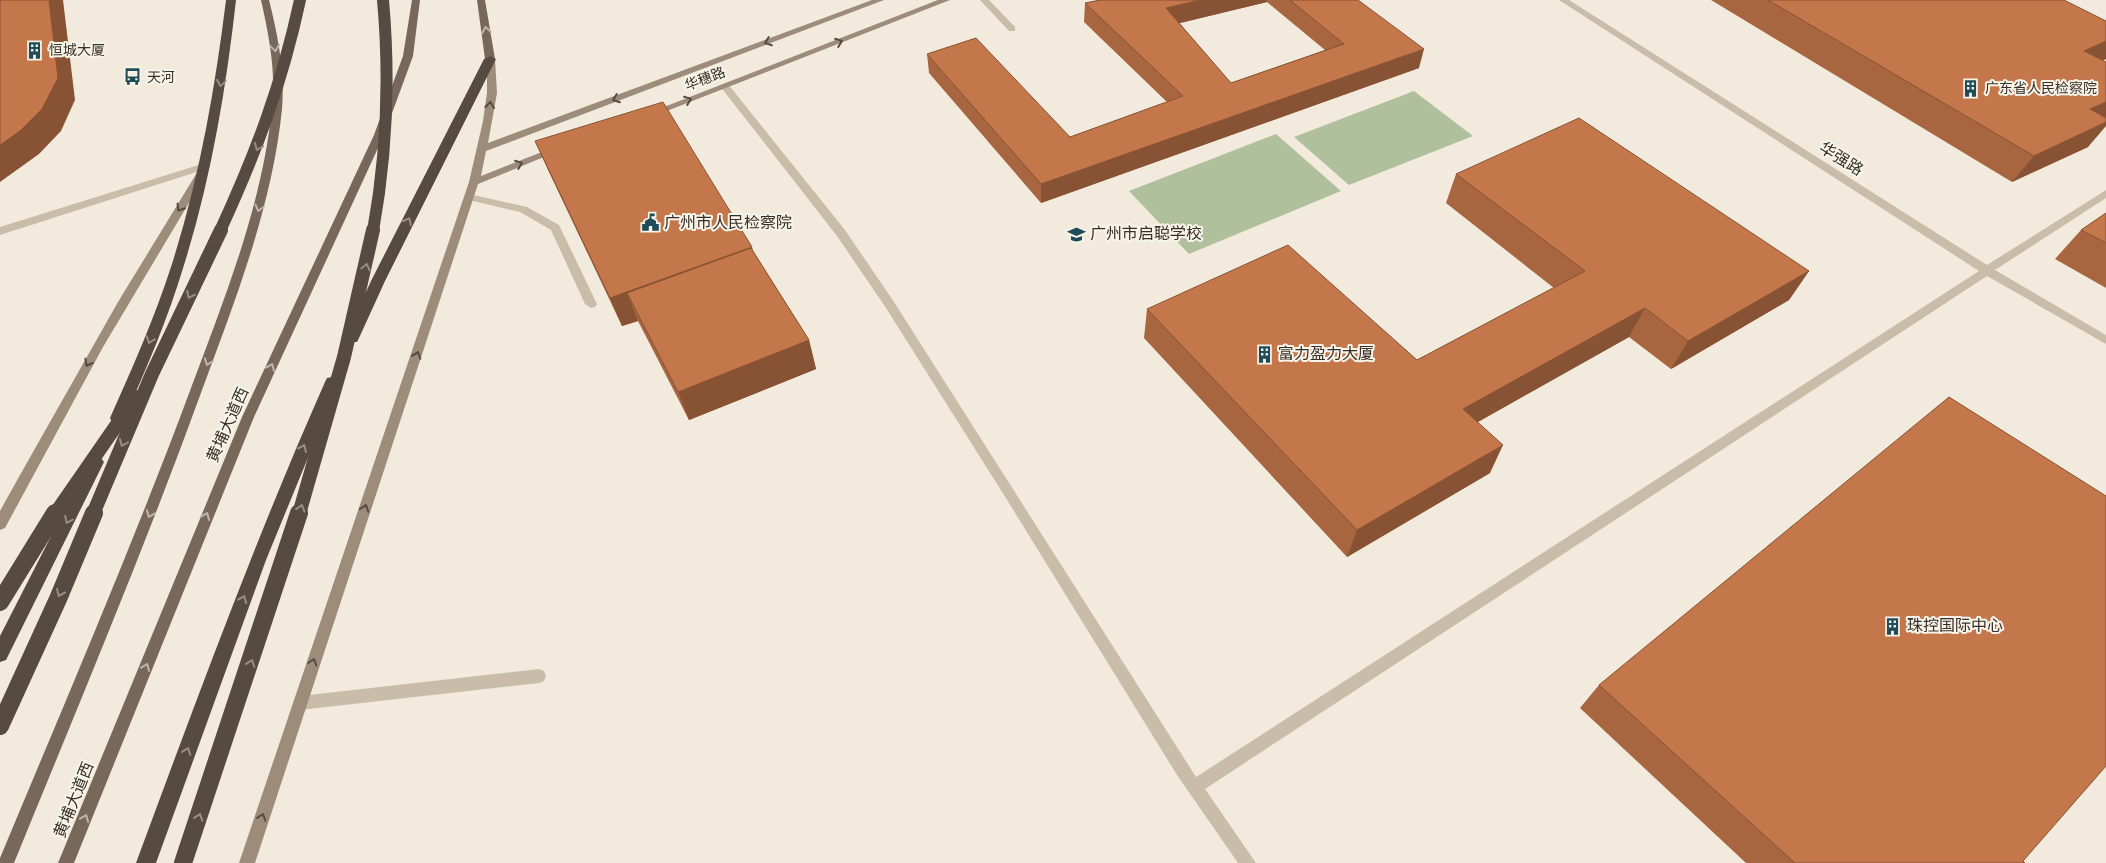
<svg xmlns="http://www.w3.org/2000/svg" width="2106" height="863" viewBox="0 0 2106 863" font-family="'Nunito Sans','Noto Sans SC',sans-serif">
	<rect width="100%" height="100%" fill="#f2ebdd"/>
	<!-- green -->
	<g fill="#b0c09d">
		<polygon points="1414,91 1473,136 1349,185 1294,137"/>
		<polygon points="1276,134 1341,191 1189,254 1129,191"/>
	</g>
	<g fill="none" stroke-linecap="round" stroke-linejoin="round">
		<!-- lane -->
		<g fill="#c9bca9" fill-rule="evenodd">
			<polygon points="980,0 989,0 1015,27 1015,31 1009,31"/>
			<polygon points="469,194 527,207 559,225 597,304 595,307 591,308 585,304 551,230 520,212 465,199 464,197"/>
			<polygon points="539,669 544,671 546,676 544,681 539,683 300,710 295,708 293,703 295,698 300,696"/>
		</g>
		<!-- street -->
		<g fill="#c9bca9" fill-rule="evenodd">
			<polygon points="1559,0 1569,0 1987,265 2106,190 2106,198 1995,270 2106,335 2106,344 1987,276 1205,789 1256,863 1238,863 1177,775 1004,495 886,308 837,236 720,86 722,84 728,84 845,230 894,302 1196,777 1979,271"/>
			<polygon points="205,163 210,166 209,168 0,235 0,227"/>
		</g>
		<!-- secondary -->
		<g fill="#9d8c7a" fill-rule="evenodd">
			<polygon points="872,0 884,0 486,151 481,176 552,148 560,148 561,150 478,184 255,863 239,863 469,182 483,121 487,93 487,57 490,56 495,59 497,93 488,143"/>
			<polygon points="938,0 950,0 654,116 651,117 646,114"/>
			<polygon points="203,168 208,171 103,347 5,528 0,530 0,511 20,475 118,302 198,171"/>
		</g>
		<!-- primary -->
		<g fill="#78685a" fill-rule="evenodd">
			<path d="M261,0H269C278,36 285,71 282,109C272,207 236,298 202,390C144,550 78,706 14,863H0V858C65,702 132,547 191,388C225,297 262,206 272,108C276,71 269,36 261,0Z"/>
			<polygon points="412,0 420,0 413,56 384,135 254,417 74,863 58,863 242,417 374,135 403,56"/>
			<polygon points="477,0 485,0 495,59 490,62 485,59"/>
		</g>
		<!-- highway -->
		<g fill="#574a40" fill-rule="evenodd">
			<path d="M226,0H236C226,90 211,179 184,265C168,318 147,368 124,418L122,422L117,424L112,422L110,418C132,369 154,319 171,267C199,180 215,90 226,0Z"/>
			<polygon points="490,56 496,59 385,281 359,338 357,342 347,342 345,338 371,281 484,59"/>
			<path d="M332,377L337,378L339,382L266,560L156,863H136C196,701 255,540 325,382L327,378Z"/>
			<polygon points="96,456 101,458 104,462 6,660 0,662 0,636 91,458"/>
		</g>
		<!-- highway-bridge-far2 -->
		<g stroke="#574a40" stroke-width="12">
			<path d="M220,231C256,153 282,84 300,0"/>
			<path d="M373,231C387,154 390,78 383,0"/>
		</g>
		<!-- highway-bridge-far1 -->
		<g stroke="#574a40" stroke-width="14">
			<polyline points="55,514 136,397"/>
			<polyline points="93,514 152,374 221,230"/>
			<polyline points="299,514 344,357 373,230"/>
		</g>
		<!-- highway-bridge -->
		<g stroke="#574a40" stroke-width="18">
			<polyline points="0,602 55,513"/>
			<polyline points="0,726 58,599 94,513"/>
			<polyline points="183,863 299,513"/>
		</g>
	</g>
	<!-- wall -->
	<g fill="#a86640" fill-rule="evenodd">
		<path d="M1100,0H1358L1419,68L1041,203L929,73L927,54L1070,137L1167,102L1084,22L1085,3ZM1267,2L1325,50L1231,83L1179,23Z"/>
		<polygon points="1711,0 2064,0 2106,59 2103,60 2088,147 2012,182"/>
		<polygon points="535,141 753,251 809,340 816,369 689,420 638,321 622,326 548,170"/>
		<polygon points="1456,174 1809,271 1789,300 1671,369 1629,337 1478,422 1490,473 1347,557 1144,338 1147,309 1417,360 1554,288 1446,203"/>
		<polygon points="2106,213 2106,288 2055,259 2081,230"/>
		<polygon points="1599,685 2023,861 2025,863 1746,863 1580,708"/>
	</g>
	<!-- shaded-wall -->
	<g fill="#885334">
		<polygon points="49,0 63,0 75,100 61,131 39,154 0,182 0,145"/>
		<polygon points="1201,0 1267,0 1267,2 1164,27 1166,8"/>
		<polygon points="2106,41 2106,59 2064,77 2084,51"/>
		<polygon points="1424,49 1419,68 1041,203 1041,184"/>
		<polygon points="2106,102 2106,118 2090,109"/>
		<polygon points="2106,122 2106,126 2088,147 2012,182 2034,156"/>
		<polygon points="752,247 760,276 627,293 638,321 622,326 610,298"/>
		<polygon points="1809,271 1789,300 1671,369 1688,341"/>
		<polygon points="1645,308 1629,337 1451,437 1463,409"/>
		<polygon points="809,340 816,369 689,420 678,392"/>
		<polygon points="1503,445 1490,473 1347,557 1357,530"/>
	</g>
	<!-- building -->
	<g fill="#c3774a" stroke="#885334">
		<polygon points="0,0 49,0 58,78 42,109 20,131 0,145"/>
		<polygon points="1100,0 1201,0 1166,8 1231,83 1344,44 1290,0 1358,0 1424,49 1041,184 927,54 976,38 1070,137 1183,96 1085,3"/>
		<polygon points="1768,0 2064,0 2106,21 2106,41 2084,51 2106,62 2106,102 2090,109 2106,118 2106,122 2034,156"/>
		<polygon points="663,102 752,247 610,298 535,141"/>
		<polygon points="1579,118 1809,271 1688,341 1645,308 1463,409 1503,445 1357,530 1147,309 1288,245 1417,360 1585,271 1456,174"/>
		<polygon points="2106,213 2106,243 2081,230"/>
		<polygon points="751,248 809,340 678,392 627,293"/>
		<polygon points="1949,397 2106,496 2106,766 2023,861 2025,863 1795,863 1599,685"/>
	</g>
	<!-- one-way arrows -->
	<defs><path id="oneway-chevron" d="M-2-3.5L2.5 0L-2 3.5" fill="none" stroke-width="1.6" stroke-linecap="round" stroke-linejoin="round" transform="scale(1.25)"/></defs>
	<g stroke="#bfb5a9">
		<use href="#oneway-chevron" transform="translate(486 30) rotate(-99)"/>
		<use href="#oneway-chevron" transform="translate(275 48) rotate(82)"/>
		<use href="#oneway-chevron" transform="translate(259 208) rotate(105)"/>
		<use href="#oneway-chevron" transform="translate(208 362) rotate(111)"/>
		<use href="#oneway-chevron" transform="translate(271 367) rotate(-66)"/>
		<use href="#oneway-chevron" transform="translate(150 514) rotate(112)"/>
		<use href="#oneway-chevron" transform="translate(206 516) rotate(-68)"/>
		<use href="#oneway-chevron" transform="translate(146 667) rotate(-68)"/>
		<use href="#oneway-chevron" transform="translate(85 818) rotate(-68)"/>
	</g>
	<g stroke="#564b41">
		<use href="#oneway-chevron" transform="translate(768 42) rotate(159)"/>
		<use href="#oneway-chevron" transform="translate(839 42) rotate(-21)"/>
		<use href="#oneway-chevron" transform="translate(616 99) rotate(159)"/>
		<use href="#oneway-chevron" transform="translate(688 100) rotate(-21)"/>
		<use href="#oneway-chevron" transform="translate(490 105) rotate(-83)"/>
		<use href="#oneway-chevron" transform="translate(519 164) rotate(-21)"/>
		<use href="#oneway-chevron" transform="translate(180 208) rotate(122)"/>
		<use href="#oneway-chevron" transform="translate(417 355) rotate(-71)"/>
		<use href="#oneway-chevron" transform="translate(88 363) rotate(119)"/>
		<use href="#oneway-chevron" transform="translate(365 508) rotate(-71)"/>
		<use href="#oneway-chevron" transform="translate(313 662) rotate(-72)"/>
		<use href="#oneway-chevron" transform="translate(262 817) rotate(-72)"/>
	</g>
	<g stroke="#988e84">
		<use href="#oneway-chevron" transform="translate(221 83) rotate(98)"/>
		<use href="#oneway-chevron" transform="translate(258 147) rotate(112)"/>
		<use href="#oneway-chevron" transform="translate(408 221) rotate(-63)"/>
		<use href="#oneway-chevron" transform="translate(366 267) rotate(-77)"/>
		<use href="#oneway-chevron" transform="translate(190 295) rotate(116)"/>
		<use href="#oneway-chevron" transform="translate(150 340) rotate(111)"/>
		<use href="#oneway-chevron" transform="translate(123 443) rotate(113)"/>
		<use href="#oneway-chevron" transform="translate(303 448) rotate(-66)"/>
		<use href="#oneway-chevron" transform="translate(301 508) rotate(-73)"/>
		<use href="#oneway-chevron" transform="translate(68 520) rotate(116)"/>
		<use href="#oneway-chevron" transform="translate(60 593) rotate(114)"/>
		<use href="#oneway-chevron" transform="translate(243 599) rotate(-68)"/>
		<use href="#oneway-chevron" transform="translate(251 663) rotate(-71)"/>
		<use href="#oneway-chevron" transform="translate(187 751) rotate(-70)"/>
		<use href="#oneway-chevron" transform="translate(199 817) rotate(-71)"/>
	</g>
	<!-- icons -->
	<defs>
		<symbol id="building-bare" viewBox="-9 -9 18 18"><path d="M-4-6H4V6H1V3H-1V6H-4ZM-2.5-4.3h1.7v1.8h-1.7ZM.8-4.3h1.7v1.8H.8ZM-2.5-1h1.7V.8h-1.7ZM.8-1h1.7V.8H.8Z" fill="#1f4c57" stroke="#f9f4e9" stroke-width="2.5" paint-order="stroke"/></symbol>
		<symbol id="bus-bare" viewBox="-9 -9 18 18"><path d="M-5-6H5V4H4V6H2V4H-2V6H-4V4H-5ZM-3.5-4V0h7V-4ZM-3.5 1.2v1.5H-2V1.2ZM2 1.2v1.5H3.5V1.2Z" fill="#1f4c57" stroke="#f9f4e9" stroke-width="2.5" paint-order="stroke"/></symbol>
		<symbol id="civic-bare" viewBox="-9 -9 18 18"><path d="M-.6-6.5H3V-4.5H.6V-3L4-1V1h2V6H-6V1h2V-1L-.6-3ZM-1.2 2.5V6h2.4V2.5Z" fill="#1f4c57" stroke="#f9f4e9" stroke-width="2.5" paint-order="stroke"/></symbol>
		<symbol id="school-bare" viewBox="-9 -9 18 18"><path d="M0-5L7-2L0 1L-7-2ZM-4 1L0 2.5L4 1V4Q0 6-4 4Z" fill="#1f4c57" stroke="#f9f4e9" stroke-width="2.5" paint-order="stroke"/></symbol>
	</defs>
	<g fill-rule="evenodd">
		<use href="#building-bare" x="22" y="38" width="25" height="25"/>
		<use href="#bus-bare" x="120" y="64" width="25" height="25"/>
		<use href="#building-bare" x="1958" y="76" width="25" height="25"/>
		<use href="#civic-bare" x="638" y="210" width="25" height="25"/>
		<use href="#school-bare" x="1064" y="222" width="25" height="25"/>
		<use href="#building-bare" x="1252" y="342" width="25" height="25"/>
		<use href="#building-bare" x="1880" y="614" width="25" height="25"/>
	</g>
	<g text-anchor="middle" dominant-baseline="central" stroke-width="4" stroke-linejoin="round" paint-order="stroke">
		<!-- far-poi labels -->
		<g font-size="14" fill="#372f29" stroke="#f9f4e9" text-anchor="start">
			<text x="49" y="50">恒城大厦</text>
			<text x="147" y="77">天河</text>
			<text x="1985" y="88">广东省人民检察院</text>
		</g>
		<!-- far-street labels -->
		<g font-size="14" fill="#372f29" stroke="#f9f4e9">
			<text transform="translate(705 79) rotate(-21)">华穗路</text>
		</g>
		<!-- street labels -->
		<g font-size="16" fill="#372f29" stroke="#f9f4e9">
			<text transform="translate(1841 159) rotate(32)">华强路</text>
			<text transform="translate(228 425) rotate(-66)">黄埔大道西</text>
			<text transform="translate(74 800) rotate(-68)">黄埔大道西</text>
		</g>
		<!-- poi labels -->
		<g font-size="16" fill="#372f29" stroke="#f9f4e9" text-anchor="start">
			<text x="664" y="223">广州市人民检察院</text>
			<text x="1090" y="234">广州市启聪学校</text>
			<text x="1278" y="354">富力盈力大厦</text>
			<text x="1907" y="626">珠控国际中心</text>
		</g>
	</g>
</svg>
